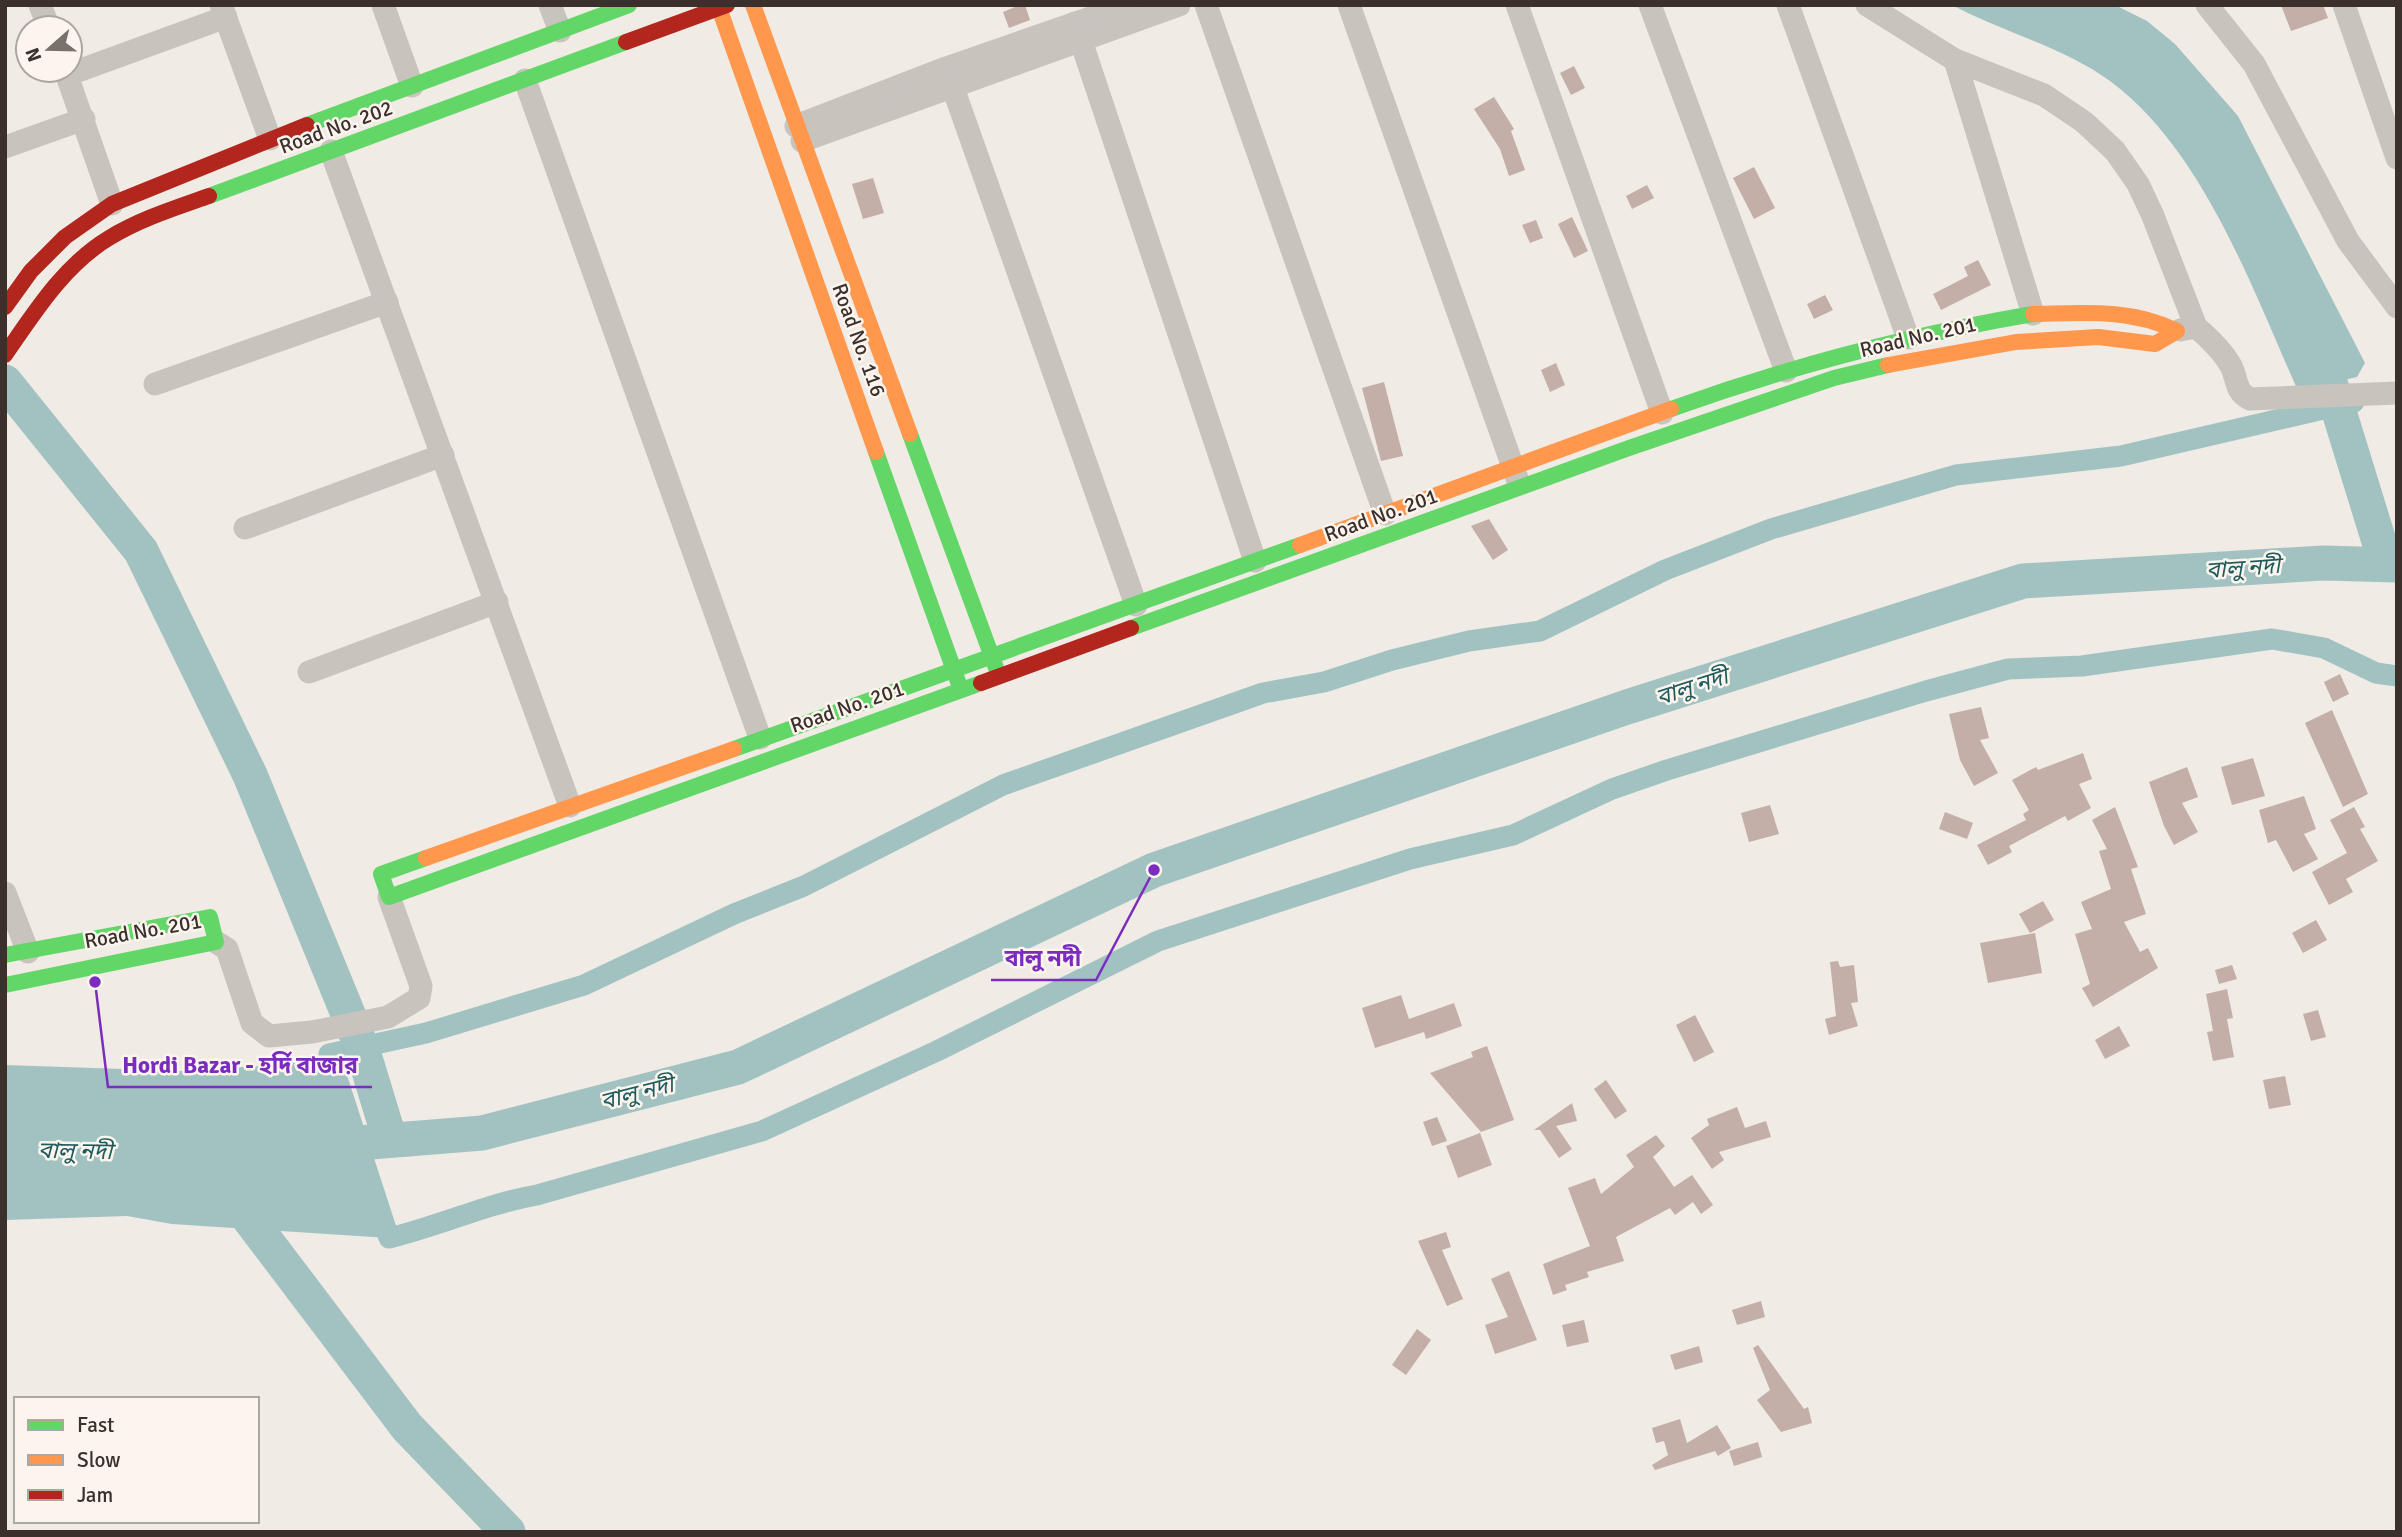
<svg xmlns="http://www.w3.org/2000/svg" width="2402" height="1537" viewBox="0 0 2402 1537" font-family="Signika,'Noto Sans Bengali',sans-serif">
	<rect width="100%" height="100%" fill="#f0ebe5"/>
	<!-- water -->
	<g fill="#a1c2c1">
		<path d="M1952,5H2115L2147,21L2175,44L2238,116L2365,363L2357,377L2298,391C2252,288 2203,150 2110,81C2064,47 2002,32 1952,5Z"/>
		<polygon points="329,1054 389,1238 172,1224 127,1216 5,1220 5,1065 181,1071 262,1066"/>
	</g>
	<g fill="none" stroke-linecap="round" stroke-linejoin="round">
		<!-- canal -->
		<path stroke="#a1c2c1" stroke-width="21" d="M2354,402L2121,456L1956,475L1771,529L1665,570L1540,631L1469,641L1392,660L1324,682L1263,693L1003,785L804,886L734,914L584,985L426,1033L329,1054L389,1238C439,1226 486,1204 537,1195L762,1131L937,1051L1158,941L1410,859L1513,835L1612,789L1667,770L1926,691L2008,669L2082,666L2272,639L2324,648L2376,673L2397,676"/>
		<!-- river -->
		<g stroke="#a1c2c1" stroke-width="35">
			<polyline points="2316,337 2386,564"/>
			<polyline points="5,382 141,551 250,775 362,1048 390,1140"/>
			<polyline points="309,1147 482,1133 738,1067 1154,870 1627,707 2023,581 2323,563 2397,565"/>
			<polyline points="229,1192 407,1427 508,1532"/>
		</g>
	</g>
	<!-- building -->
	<g fill="#c3afa7">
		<polygon points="1020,5 1025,5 1030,20 1009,28 1003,12"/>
		<polygon points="2281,5 2323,5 2328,18 2291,31"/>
		<polygon points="1574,66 1585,88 1571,95 1560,73"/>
		<polygon points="1494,97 1514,129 1511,131 1525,170 1509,176 1500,149 1474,109"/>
		<polygon points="1754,167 1775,208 1754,219 1733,178"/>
		<polygon points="873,178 884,213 863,219 852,184"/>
		<polygon points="1647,185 1654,198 1632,209 1626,196"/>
		<polygon points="1572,217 1588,251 1574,258 1558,224"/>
		<polygon points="1536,220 1543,238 1530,243 1522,225"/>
		<polygon points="1978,260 1991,285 1941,310 1933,294 1968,276 1964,267"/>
		<polygon points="1825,295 1833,310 1814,319 1807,304"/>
		<polygon points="1556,363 1565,385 1550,392 1541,370"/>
		<polygon points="1384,382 1403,456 1381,461 1362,388"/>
		<polygon points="1489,519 1508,550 1493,560 1471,526"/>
		<polygon points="2340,674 2349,694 2333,702 2324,682"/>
		<polygon points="1981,707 1989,738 1980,740 1998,773 1974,786 1960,760 1949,714"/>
		<polygon points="2332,710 2368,794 2343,807 2305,723"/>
		<polygon points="2083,753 2092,779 2079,784 2091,808 2068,821 2065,816 2009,846 2012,852 1988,865 1977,845 2026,820 2023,814 2029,810 2012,780 2036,767 2038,770"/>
		<polygon points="2253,758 2265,796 2232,805 2221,767"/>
		<polygon points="2187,767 2198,797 2182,803 2198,832 2174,845 2164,826 2149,782"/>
		<polygon points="2304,796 2316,829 2304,834 2318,859 2293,872 2276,840 2268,843 2259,810"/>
		<polygon points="1770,805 1779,834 1749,842 1741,813"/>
		<polygon points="2115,807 2138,867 2131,869 2146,914 2124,922 2140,952 2148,948 2158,968 2093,1007 2082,988 2090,984 2075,934 2092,929 2081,902 2111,889 2099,851 2107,849 2092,820"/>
		<polygon points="2354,807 2365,827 2360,829 2378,861 2346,879 2353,892 2329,905 2312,872 2347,853 2330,820"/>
		<polygon points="1945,812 1973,823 1967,839 1939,829"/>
		<polygon points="2043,901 2054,920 2030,933 2019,914"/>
		<polygon points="2316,920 2327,940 2303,953 2292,933"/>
		<polygon points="2035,933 2042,973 1988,983 1980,943"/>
		<polygon points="1838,961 1840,967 1854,965 1858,1002 1851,1003 1858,1026 1829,1035 1825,1019 1836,1016 1830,962"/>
		<polygon points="2232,965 2237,979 2219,984 2215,970"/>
		<polygon points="2227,989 2233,1018 2227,1019 2234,1057 2213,1061 2207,1032 2213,1031 2206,994"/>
		<polygon points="1401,995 1409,1019 1454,1003 1462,1026 1426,1039 1424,1032 1375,1048 1362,1008"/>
		<polygon points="2318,1010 2326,1037 2311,1041 2303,1014"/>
		<polygon points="1695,1015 1714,1052 1694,1062 1676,1025"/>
		<polygon points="2119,1026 2130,1046 2105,1059 2095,1040"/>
		<polygon points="1487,1046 1514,1120 1481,1132 1430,1073 1473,1057 1471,1052"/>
		<polygon points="2285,1076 2291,1105 2269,1109 2263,1080"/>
		<polygon points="1606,1080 1627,1111 1615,1119 1594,1089"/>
		<polygon points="1572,1103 1577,1121 1556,1126 1572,1149 1559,1158 1540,1130 1534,1130"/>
		<polygon points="1737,1107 1745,1128 1766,1121 1771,1137 1719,1152 1724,1160 1712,1169 1691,1138 1709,1125 1707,1119"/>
		<polygon points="1437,1117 1447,1141 1432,1146 1423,1122"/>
		<polygon points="1480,1133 1492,1165 1458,1178 1446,1146"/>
		<polygon points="1656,1135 1665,1146 1653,1157 1674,1187 1692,1175 1713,1205 1701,1214 1693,1202 1675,1215 1670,1208 1616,1237 1624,1261 1587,1272 1589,1277 1565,1285 1567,1290 1553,1295 1543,1264 1590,1246 1568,1188 1595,1178 1601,1194 1634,1167 1626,1155"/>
		<polygon points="1446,1232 1451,1247 1442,1250 1463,1299 1447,1306 1418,1241"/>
		<polygon points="1509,1271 1537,1340 1495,1354 1485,1325 1508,1317 1491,1279"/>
		<polygon points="1761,1301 1765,1317 1737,1325 1732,1310"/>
		<polygon points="1584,1320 1589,1342 1567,1347 1562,1325"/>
		<polygon points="1417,1329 1431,1340 1406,1375 1392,1365"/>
		<polygon points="1758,1345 1804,1409 1808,1407 1812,1423 1781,1432 1757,1400 1770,1390 1753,1348"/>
		<polygon points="1699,1346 1703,1362 1675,1370 1670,1355"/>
		<polygon points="1680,1419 1687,1443 1717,1425 1731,1448 1718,1456 1715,1451 1655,1470 1652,1465 1668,1455 1664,1441 1656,1443 1652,1428"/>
		<polygon points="1758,1442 1762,1457 1734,1466 1729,1451"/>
	</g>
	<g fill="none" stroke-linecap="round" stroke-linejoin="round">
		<!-- street -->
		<g stroke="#c9c3be" stroke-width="23">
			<polyline points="40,5 49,28"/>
			<polyline points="221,5 270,139"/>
			<polyline points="383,5 412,86"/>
			<polyline points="550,5 560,31"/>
			<polyline points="1206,5 1385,514"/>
			<polyline points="1349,5 1518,481"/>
			<polyline points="1517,5 1662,413"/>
			<polyline points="1650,5 1786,371"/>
			<polyline points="1788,5 1908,338"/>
			<polyline points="1867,5 1955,60 2044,95 2084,122 2115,151 2138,184 2153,216 2196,327"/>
			<polyline points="2207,5 2254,64 2348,241 2397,307"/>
			<polyline points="2344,5 2397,158"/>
			<polyline points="1075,23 1255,561"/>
			<polyline points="1955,60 2033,314"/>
			<polyline points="65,70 112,204"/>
			<polyline points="67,75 226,17"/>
			<polyline points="525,80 760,738"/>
			<polyline points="952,85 1136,605"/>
			<polyline points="796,126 946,68 1128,5"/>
			<polyline points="802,141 1179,5"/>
			<polyline points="5,147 84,119"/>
			<polyline points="331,151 570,806"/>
			<path d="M2180,330L2196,327C2209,338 2222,350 2231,366C2238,379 2234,391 2250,399L2397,393"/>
			<polyline points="155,384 387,302"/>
			<polyline points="245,528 443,455"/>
			<polyline points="309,672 497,602"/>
			<polyline points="5,893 28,952"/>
			<polyline points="216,942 227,949 252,1023 269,1036 312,1032 388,1017 419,998 421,986 389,897"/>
		</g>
		<!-- fast -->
		<g stroke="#63d668" stroke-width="16">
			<polyline points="307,125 629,5"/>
			<polyline points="209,196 626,42"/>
			<path d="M1671,409C1788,367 1910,335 2033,314"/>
			<polyline points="910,434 999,676"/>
			<polyline points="876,452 961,690"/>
			<polyline points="1131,628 1629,448 1834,378 1888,365"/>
			<polyline points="734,749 1300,545"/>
			<polyline points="426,858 381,874 389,897 981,683"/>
			<polyline points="5,955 210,917 216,942 5,985"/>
		</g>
		<!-- slow -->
		<g stroke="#ff974d" stroke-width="16">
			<polyline points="718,5 876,452"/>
			<polyline points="753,5 910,434"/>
			<path d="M1888,365L2016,342L2098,337L2155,344L2177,331C2131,308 2082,313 2033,314"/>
			<polyline points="1300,545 1671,409"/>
			<polyline points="426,858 734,749"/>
		</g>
		<!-- jam -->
		<g stroke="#b3261e" stroke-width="16">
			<polyline points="626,42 727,5"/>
			<polyline points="5,307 31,271 65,237 112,204 307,125"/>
			<path d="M5,355C34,313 64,265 109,238C140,219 175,208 209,196"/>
			<polyline points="981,683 1131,628"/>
		</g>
	</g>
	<g text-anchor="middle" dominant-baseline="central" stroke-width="5" stroke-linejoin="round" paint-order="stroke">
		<!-- street labels -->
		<g font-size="21" fill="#3b302b" stroke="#fbf5ee">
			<text transform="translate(336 127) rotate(-20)">Road No. 202</text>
			<text transform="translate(1918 337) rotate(-13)">Road No. 201</text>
			<text transform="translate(859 340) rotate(70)">Road No. 116</text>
			<text transform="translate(1381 515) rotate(-20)">Road No. 201</text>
			<text transform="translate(847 707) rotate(-19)">Road No. 201</text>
			<text transform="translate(143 931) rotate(-10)">Road No. 201</text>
		</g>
		<!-- water labels -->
		<g font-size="23" font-style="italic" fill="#1f5a5e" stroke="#fbf5ee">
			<text transform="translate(2243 568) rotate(-4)">বালু নদী</text>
			<text transform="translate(1692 687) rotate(-18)">বালু নদী</text>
			<text transform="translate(637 1093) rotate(-14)">বালু নদী</text>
			<text transform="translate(75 1151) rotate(1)">বালু নদী</text>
		</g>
	</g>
	<!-- callouts -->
	<path fill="none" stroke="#7b2cbf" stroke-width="2.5" d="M1154 870L1096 980H991M95 982L108 1087H372"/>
	<g fill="#7b2cbf" stroke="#fbf5ee" stroke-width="2.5">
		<circle cx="1154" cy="870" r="7"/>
		<circle cx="95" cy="982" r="7"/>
	</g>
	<g font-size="23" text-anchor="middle" font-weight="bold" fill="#7b2cbf" stroke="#fbf5ee" stroke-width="5" stroke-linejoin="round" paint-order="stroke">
		<text x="1043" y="966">বালু নদী</text>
		<text x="240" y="1073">Hordi Bazar - হর্দি বাজার</text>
	</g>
	<!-- border -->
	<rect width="2402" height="1537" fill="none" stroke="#3b302b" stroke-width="14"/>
	<!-- legend -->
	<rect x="14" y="1397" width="245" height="126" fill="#fbf5ee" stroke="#aea6a0" stroke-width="2"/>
	<rect x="28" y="1420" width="35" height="10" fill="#63d668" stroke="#aea6a0" stroke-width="2"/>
	<text x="77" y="1432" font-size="21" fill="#3b302b">Fast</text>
	<rect x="28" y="1455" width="35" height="10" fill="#ff974d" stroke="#aea6a0" stroke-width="2"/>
	<text x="77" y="1467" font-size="21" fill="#3b302b">Slow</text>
	<rect x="28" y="1490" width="35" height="10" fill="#b3261e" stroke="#aea6a0" stroke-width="2"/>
	<text x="77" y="1502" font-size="21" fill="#3b302b">Jam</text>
	<!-- north arrow -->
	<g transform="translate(49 49) rotate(250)"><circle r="33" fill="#fbf5ee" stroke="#aea6a0" stroke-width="2"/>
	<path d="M0-5L12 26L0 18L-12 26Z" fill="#7a716c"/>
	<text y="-10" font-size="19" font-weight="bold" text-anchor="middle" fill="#3b302b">N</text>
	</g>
</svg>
